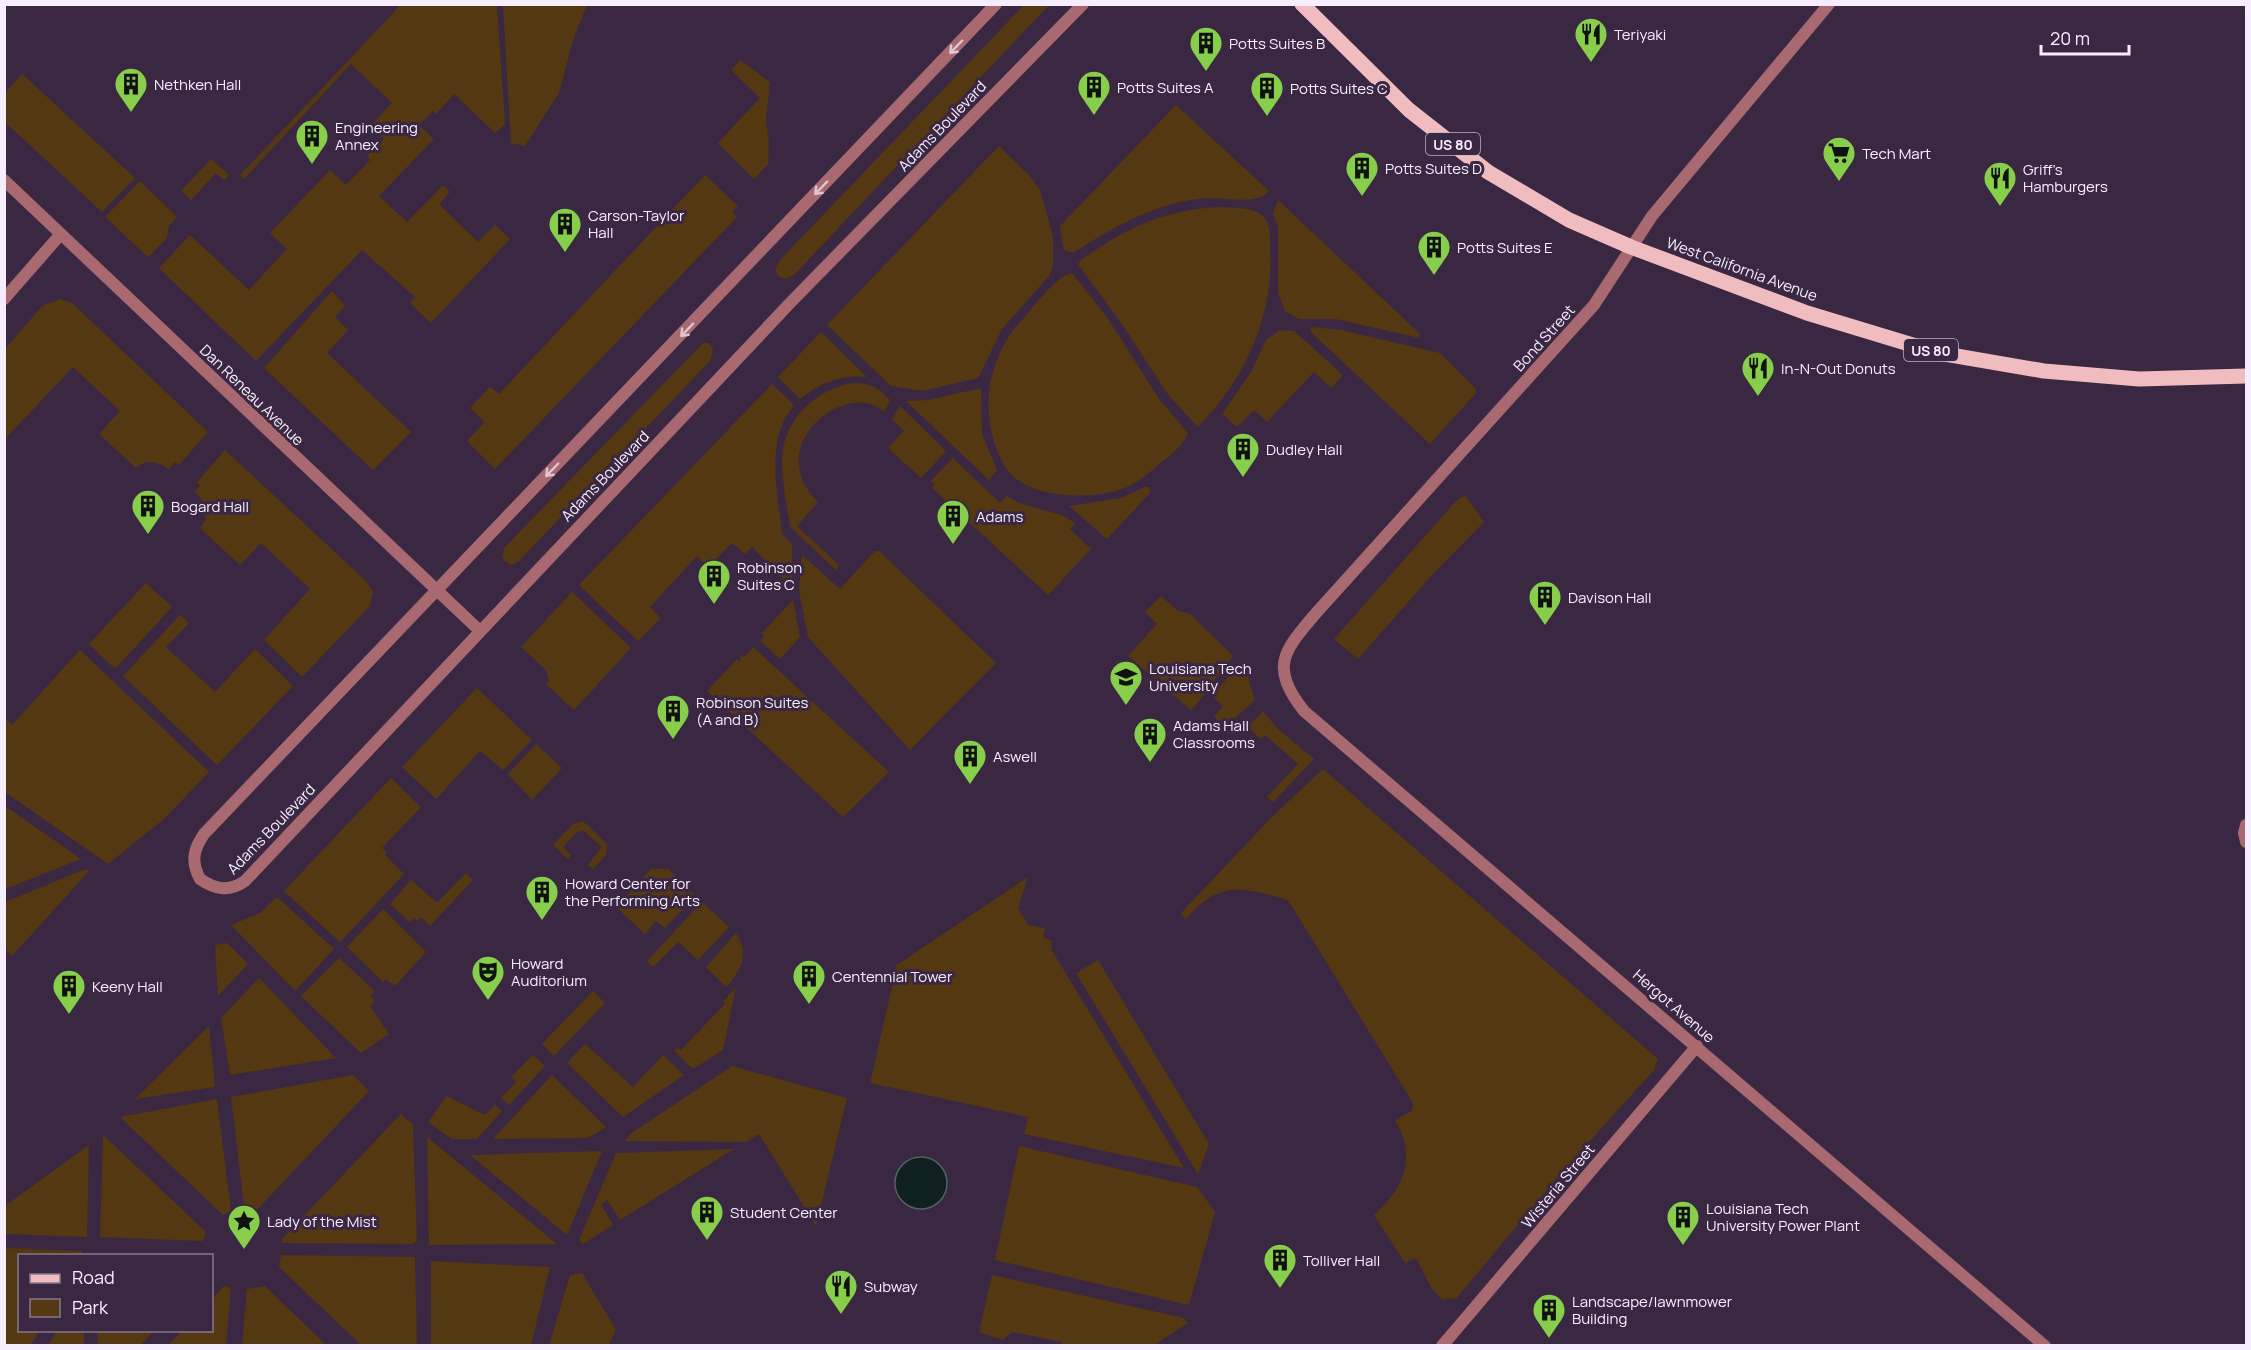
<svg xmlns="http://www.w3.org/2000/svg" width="2251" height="1350" viewBox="0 0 2251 1350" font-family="Manrope,sans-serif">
	<rect width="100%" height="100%" fill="#3a2843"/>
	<!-- green -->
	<g fill="#533811">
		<polygon points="398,5 497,5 505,124 495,133 454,94 436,114 433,111 419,125 434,139 379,196 407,222 443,185 450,192 439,204 478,242 495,225 510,239 431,323 410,303 415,297 362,250 256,361 159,268 190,235 249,290 287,249 270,233 330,170 346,185 370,160 367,156 384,138 371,125 392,103 351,64 244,179 240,175 396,10"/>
		<polygon points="503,5 587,5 573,40 559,93 525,146 511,143"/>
		<polygon points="1024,5 1049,5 794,275 785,279 778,276 775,270 779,261"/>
		<polygon points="740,60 770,82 766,119 769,143 768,164 754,179 718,143 760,98 731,70"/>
		<polygon points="22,74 135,178 102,212 5,122 5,93"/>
		<path d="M1176,105L1269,191C1256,206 1224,197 1206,198C1154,203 1116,226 1073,253L1064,250L1060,226Z"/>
		<polygon points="999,146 1029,175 1040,190 1053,236 1053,265 1049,276 1002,329 978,378 923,391 891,386 827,325"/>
		<polygon points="211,159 229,175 224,180 216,173 191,200 181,191"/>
		<polygon points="705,175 738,206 732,212 737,217 495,469 467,441 485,422 470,408 490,387 499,394"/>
		<polygon points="140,181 177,217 169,226 167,238 148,257 105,217"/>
		<polygon points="1278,200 1420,334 1419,338 1336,319 1299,319 1285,311 1278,293 1278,226 1273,214"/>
		<path d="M1223,207C1236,208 1253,207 1263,216C1271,224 1270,237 1270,247C1275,314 1245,380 1198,427L1169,396L1124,327L1078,264C1082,258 1090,254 1096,250C1135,223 1176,208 1223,207Z"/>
		<path d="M1072,273L1109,320L1159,399L1188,433C1183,447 1168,457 1157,466C1148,474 1138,482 1127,487C1098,500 1039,499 1014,477C1005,469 1001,460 997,450C980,405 989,354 1023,319C1033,307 1057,275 1072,273Z"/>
		<polygon points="332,291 345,306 335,317 348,330 327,353 411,432 373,470 264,368"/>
		<path d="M60,299L72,303L208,432L179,465L175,462L169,469C157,462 147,458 136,468L99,434L120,411L73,367L5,439V349L42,306Z"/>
		<polygon points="1312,327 1341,330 1440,353 1476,389 1476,393 1430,444 1311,332 1310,328"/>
		<polygon points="1280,330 1294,331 1343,375 1331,388 1314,372 1267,422 1254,410 1237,427 1222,414 1251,372 1266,340"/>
		<path d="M821,332L867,377C842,374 819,383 800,399L778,377Z"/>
		<polygon points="703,343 709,343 713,349 710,361 518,562 511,565 505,562 502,556 504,548"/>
		<path d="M851,383C869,383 877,386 890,400L884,412C848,377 760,445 818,502L797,526L839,565L836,570L790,527C787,504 781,480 782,457C785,418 815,391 851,383Z"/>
		<path d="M772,384L794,405C764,441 778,491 782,534L792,544V588L752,547L745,554L732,543L708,567L697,556L650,607L661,618L638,641L579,585Z"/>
		<polygon points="981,388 982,434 997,470 989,480 906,401 928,400"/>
		<polygon points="900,406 946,451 921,478 888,448 904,431 892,419"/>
		<polygon points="225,450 365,580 373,591 370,606 302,677 264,640 310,589 261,543 240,565 200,528 206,520 201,499 195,491 200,485 197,482"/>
		<path d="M953,458L1000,503L1007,496C1028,511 1056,508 1075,523L1070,529L1091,549L1048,595L932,488L935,484L931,481Z"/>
		<polygon points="1145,487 1149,487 1150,493 1107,539 1069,506 1121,498"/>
		<polygon points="1465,495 1484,522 1432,575 1358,659 1334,639 1456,501"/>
		<polygon points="875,551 879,551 996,663 910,750 808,637 799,591 802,555 840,589"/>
		<polygon points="146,583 172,607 115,669 89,644"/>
		<polygon points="572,592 631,648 574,710 546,684 549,681 546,670 521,647"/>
		<path d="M1161,596L1178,611L1190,614L1233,656C1217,674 1207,694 1191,710L1128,656L1157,624L1145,612Z"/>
		<polygon points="793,600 800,637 780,659 760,641 764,636 762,633"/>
		<polygon points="180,615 189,623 166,647 215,692 255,649 293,686 217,765 123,676"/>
		<polygon points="753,647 889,772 843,817 707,691 737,659 740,662 741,655 744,657"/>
		<polygon points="80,650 209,772 164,819 108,864 5,792 5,719 12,725"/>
		<polygon points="1240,663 1245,667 1255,700 1225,727 1214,717 1223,706 1214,698 1216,692"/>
		<polygon points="477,688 532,740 503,770 480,751 436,799 402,767"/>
		<polygon points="1263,711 1277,728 1314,759 1273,802 1267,797 1298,764 1265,735 1261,739 1248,727"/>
		<polygon points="536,744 562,768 532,800 508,774"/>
		<path d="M1323,769L1658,1059L1654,1070L1561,1173L1455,1300L1452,1298L1443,1300L1432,1289L1416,1258L1405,1263L1374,1215C1404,1188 1417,1157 1395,1120L1412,1111L1413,1103L1288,900C1244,888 1220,879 1186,919L1181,913L1271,818Z"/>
		<polygon points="391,778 421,807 382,848 387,853 385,855 404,874 340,942 284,891"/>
		<polygon points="5,806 81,859 5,889"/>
		<polygon points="583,821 607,844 606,855 593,869 588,865 583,871 602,847 584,831 577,832 563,847 571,855 568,859 553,845 573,824"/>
		<polygon points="86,869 89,871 12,956 5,949 5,902"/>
		<polygon points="651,869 668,869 695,896 665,928 656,921 645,934 616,907"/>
		<polygon points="466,873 473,880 430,926 421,917 417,921 413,918 410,922 390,904 411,880 437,903"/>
		<polygon points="1028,877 1018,908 1028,925 1045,928 1043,937 1052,941 1051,949 1184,1168 1024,1134 1028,1117 870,1083 897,965"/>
		<polygon points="277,897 334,949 295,991 231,925 260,913"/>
		<polygon points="702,902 729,927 698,960 678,942 653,967 647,961"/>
		<polygon points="383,909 426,952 395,986 386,979 383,982 347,947"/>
		<path d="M736,933C750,954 741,971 726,987L706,967Z"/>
		<polygon points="227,943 248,964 218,996 215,945"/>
		<polygon points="339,958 375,991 370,996 375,1000 370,1006 389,1034 361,1053 301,996"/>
		<polygon points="1098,960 1209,1144 1198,1174 1076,973"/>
		<polygon points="259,978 336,1058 230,1075 221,1018"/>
		<polygon points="736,987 723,1050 693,1069 674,1051 677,1048 681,1050 725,1004 723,1002"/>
		<polygon points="593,991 605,1003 554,1056 542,1044"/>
		<polygon points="209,1026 215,1087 135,1099"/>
		<polygon points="585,1044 633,1087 663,1055 684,1075 623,1117 567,1063"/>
		<polygon points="533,1055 545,1066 509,1105 501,1098 516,1082 511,1077"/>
		<polygon points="732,1066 847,1098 816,1226 759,1134 746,1142 625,1141 630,1134"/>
		<polygon points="353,1075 369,1091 253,1214 245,1214 231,1097"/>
		<polygon points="552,1075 606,1127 588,1138 493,1139"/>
		<polygon points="447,1096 485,1115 495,1105 502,1111 477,1139 452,1139 428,1122"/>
		<polygon points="217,1099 231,1211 223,1215 120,1117"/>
		<polygon points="401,1114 413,1125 417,1241 412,1244 282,1243 282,1239"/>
		<polygon points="103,1135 206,1232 203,1241 100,1237"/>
		<polygon points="427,1137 557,1244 429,1245"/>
		<polygon points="89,1145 87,1237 5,1234 5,1206"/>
		<polygon points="1019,1146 1197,1187 1215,1212 1189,1305 995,1260"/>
		<polygon points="734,1149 620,1220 607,1200 601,1204 613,1225 583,1244 579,1240 616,1153"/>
		<polygon points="602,1151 567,1235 470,1155"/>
		<polygon points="5,1248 83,1251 81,1255 20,1256 20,1330 39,1331 31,1345 5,1345"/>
		<polygon points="281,1255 415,1257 417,1345 361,1345 279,1267"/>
		<polygon points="431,1261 550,1267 531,1345 431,1345"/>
		<polygon points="582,1273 616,1330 609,1345 549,1345 570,1275"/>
		<polygon points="992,1275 1184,1318 1188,1323 1154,1345 1062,1345 1062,1342 1012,1332 1003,1340 979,1332"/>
		<polygon points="224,1286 231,1288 226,1345 168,1345 182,1331 212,1330 212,1299"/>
		<polygon points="265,1286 326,1345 242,1345 247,1289"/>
		<polygon points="57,1331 84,1331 84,1345 48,1345"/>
		<polygon points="98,1331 98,1330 153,1331 140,1346 97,1345"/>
	</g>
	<!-- water -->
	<circle fill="#0e2020" stroke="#545e63" stroke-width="1.5" cx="921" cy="1183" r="26"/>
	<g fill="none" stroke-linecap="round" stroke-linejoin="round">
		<!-- minor -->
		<g stroke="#a96970" stroke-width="12">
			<path d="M996,4L204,834C193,850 191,862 200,879C216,890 229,892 245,881L791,302L1083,4"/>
			<path d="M1829,4L1652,216L1594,305L1317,612C1285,650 1268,665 1304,711L2045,1346"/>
			<polyline points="4,180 480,631"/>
			<polyline points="4,299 60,235"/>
			<polyline points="2246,825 2244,833 2246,842"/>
			<polyline points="1442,1346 1697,1046"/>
		</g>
		<!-- primary -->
		<polyline stroke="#f1bcc0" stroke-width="15" points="1302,4 1409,110 1488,172 1569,220 1631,247 1807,313 1939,353 2044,371 2139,379 2246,376"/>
	</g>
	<!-- one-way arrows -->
	<defs><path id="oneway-shaft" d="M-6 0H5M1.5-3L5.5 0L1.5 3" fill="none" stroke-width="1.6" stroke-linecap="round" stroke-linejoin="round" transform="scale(1.5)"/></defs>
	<g stroke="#e0c5d4">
		<use href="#oneway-shaft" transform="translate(956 47) rotate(134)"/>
		<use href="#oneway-shaft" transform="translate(821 188) rotate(134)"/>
		<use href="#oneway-shaft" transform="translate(687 330) rotate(134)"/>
		<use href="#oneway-shaft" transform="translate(552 470) rotate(134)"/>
	</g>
	<!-- icons -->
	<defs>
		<symbol id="restaurant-pin" viewBox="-11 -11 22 30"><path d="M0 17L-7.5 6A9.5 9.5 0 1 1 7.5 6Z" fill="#87cf4a" stroke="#3a2843"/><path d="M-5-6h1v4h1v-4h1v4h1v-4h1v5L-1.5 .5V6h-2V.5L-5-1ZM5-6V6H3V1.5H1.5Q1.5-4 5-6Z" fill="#111"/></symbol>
		<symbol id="building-pin" viewBox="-11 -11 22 30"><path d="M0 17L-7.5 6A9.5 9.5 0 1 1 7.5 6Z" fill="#87cf4a" stroke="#3a2843"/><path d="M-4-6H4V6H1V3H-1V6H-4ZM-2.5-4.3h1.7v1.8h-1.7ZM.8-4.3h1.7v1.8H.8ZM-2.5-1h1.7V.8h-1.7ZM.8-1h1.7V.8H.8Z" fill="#111"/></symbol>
		<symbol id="supermarket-pin" viewBox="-11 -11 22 30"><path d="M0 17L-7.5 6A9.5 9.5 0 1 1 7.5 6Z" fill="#87cf4a" stroke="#3a2843"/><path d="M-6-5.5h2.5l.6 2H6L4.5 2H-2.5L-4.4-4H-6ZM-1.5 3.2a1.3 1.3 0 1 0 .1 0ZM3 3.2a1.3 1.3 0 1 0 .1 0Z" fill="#111"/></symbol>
		<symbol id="university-pin" viewBox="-11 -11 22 30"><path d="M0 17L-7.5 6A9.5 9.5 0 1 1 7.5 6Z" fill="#87cf4a" stroke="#3a2843"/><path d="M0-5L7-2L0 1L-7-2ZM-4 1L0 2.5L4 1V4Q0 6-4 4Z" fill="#111"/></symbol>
		<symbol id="theatre-pin" viewBox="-11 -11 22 30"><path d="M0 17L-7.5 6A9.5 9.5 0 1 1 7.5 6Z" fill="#87cf4a" stroke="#3a2843"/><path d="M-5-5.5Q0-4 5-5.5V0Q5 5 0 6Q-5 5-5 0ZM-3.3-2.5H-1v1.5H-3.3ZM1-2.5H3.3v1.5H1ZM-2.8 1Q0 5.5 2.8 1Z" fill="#111"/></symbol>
		<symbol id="sight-pin" viewBox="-11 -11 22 30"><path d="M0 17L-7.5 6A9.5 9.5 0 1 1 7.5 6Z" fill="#87cf4a" stroke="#3a2843"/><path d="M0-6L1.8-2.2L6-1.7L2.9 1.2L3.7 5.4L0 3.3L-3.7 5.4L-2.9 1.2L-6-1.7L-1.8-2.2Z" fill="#111"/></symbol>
	</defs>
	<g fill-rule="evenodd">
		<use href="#restaurant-pin" x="1572" y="15" width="38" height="52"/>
		<use href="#building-pin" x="1187" y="24" width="38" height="52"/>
		<use href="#building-pin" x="112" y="65" width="38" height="52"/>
		<use href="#building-pin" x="1075" y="68" width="38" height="52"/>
		<use href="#building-pin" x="1248" y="69" width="38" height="52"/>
		<use href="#building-pin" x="293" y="117" width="38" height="52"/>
		<use href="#supermarket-pin" x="1820" y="134" width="38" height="52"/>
		<use href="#building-pin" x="1343" y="149" width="38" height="52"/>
		<use href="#restaurant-pin" x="1981" y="159" width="38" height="52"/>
		<use href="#building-pin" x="546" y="205" width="38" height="52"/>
		<use href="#building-pin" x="1415" y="228" width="38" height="52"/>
		<use href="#restaurant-pin" x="1739" y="349" width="38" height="52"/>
		<use href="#building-pin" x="1224" y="430" width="38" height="52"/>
		<use href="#building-pin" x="129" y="487" width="38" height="52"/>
		<use href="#building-pin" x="934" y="497" width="38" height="52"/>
		<use href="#building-pin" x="695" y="557" width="38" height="52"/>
		<use href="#building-pin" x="1526" y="578" width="38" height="52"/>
		<use href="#university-pin" x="1107" y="658" width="38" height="52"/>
		<use href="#building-pin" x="654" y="692" width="38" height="52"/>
		<use href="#building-pin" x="1131" y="715" width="38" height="52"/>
		<use href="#building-pin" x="951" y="737" width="38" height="52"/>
		<use href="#building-pin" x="523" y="873" width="38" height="52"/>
		<use href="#theatre-pin" x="469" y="953" width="38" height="52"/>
		<use href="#building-pin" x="790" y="957" width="38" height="52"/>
		<use href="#building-pin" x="50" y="967" width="38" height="52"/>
		<use href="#building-pin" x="688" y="1193" width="38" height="52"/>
		<use href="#building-pin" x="1664" y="1198" width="38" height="52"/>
		<use href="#sight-pin" x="225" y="1202" width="38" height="52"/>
		<use href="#building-pin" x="1261" y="1241" width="38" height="52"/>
		<use href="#restaurant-pin" x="822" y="1267" width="38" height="52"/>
		<use href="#building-pin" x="1530" y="1291" width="38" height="52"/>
	</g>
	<g text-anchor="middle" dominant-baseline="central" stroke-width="6" stroke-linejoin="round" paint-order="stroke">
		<!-- shield labels -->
		<g fill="#3a2843" stroke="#bfb2c7" stroke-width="1.5">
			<rect x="1426" y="133" width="54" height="22" rx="4.5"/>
			<rect x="1904" y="339" width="54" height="22" rx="4.5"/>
		</g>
		<g font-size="14" font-weight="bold" fill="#f8edff">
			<text x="1453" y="144">US 80</text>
			<text x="1931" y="350">US 80</text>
		</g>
		<!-- poi labels -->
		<g font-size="15" fill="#f8edff" stroke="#3a2843" text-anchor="start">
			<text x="1614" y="34">Teriyaki</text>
			<text x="1229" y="43">Potts Suites B</text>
			<text x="154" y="84">Nethken Hall</text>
			<text x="1117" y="87">Potts Suites A</text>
			<text x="1290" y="88">Potts Suites C</text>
			<text x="335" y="127">Engineering<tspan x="335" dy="17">Annex</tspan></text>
			<text x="1862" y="153">Tech Mart</text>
			<text x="1385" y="168">Potts Suites D</text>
			<text x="2023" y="169">Griff's<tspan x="2023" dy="17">Hamburgers</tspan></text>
			<text x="588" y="215">Carson-Taylor<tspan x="588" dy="17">Hall</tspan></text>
			<text x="1457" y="247">Potts Suites E</text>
			<text x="1781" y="368">In-N-Out Donuts</text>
			<text x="1266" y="449">Dudley Hall</text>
			<text x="171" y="506">Bogard Hall</text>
			<text x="976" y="516">Adams</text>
			<text x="737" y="567">Robinson<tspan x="737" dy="17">Suites C</tspan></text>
			<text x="1568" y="597">Davison Hall</text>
			<text x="1149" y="668">Louisiana Tech<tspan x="1149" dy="17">University</tspan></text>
			<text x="696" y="702">Robinson Suites<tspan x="696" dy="17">(A and B)</tspan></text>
			<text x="1173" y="725">Adams Hall<tspan x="1173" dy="17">Classrooms</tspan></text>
			<text x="993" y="756">Aswell</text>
			<text x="565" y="883">Howard Center for<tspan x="565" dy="17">the Performing Arts</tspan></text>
			<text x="511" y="963">Howard<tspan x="511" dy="17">Auditorium</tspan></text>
			<text x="832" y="976">Centennial Tower</text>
			<text x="92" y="986">Keeny Hall</text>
			<text x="1706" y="1208">Louisiana Tech<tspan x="1706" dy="17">University Power Plant</tspan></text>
			<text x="730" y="1212">Student Center</text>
			<text x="267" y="1221">Lady of the Mist</text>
			<text x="1303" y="1260">Tolliver Hall</text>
			<text x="864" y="1286">Subway</text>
			<text x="1572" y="1301">Landscape/lawnmower<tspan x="1572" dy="17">Building</tspan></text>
		</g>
		<!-- street labels -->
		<g font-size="15" fill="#f8edff" stroke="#3a2843">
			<text transform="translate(942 126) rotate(-46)">Adams Boulevard</text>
			<text transform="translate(1742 269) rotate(20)">West California Avenue</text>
			<text transform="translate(1544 338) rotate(-48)">Bond Street</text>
			<text transform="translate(252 395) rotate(44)">Dan Reneau Avenue</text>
			<text transform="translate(605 476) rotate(-46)">Adams Boulevard</text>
			<text transform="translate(271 829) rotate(-46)">Adams Boulevard</text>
			<text transform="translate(1674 1006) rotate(41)">Hergot Avenue</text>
			<text transform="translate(1558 1186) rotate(-50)">Wisteria Street</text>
		</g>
	</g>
	<!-- border -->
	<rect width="2251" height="1350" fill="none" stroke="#f8edff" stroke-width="12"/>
	<!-- legend -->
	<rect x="18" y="1254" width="195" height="78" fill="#3a2843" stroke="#86778e" stroke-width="1.5"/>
	<rect x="30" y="1274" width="30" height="9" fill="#f1bcc0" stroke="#86778e" stroke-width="1.5"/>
	<text x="72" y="1284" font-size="18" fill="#f8edff">Road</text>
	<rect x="30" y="1299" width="30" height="18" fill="#533811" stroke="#86778e" stroke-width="1.5"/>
	<text x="72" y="1314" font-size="18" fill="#f8edff">Park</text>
	<!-- scale -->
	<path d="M2041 45v9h88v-9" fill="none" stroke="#f8edff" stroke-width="3"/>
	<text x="2050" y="45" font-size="18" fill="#f8edff" stroke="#3a2843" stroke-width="4.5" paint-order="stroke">20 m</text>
</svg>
